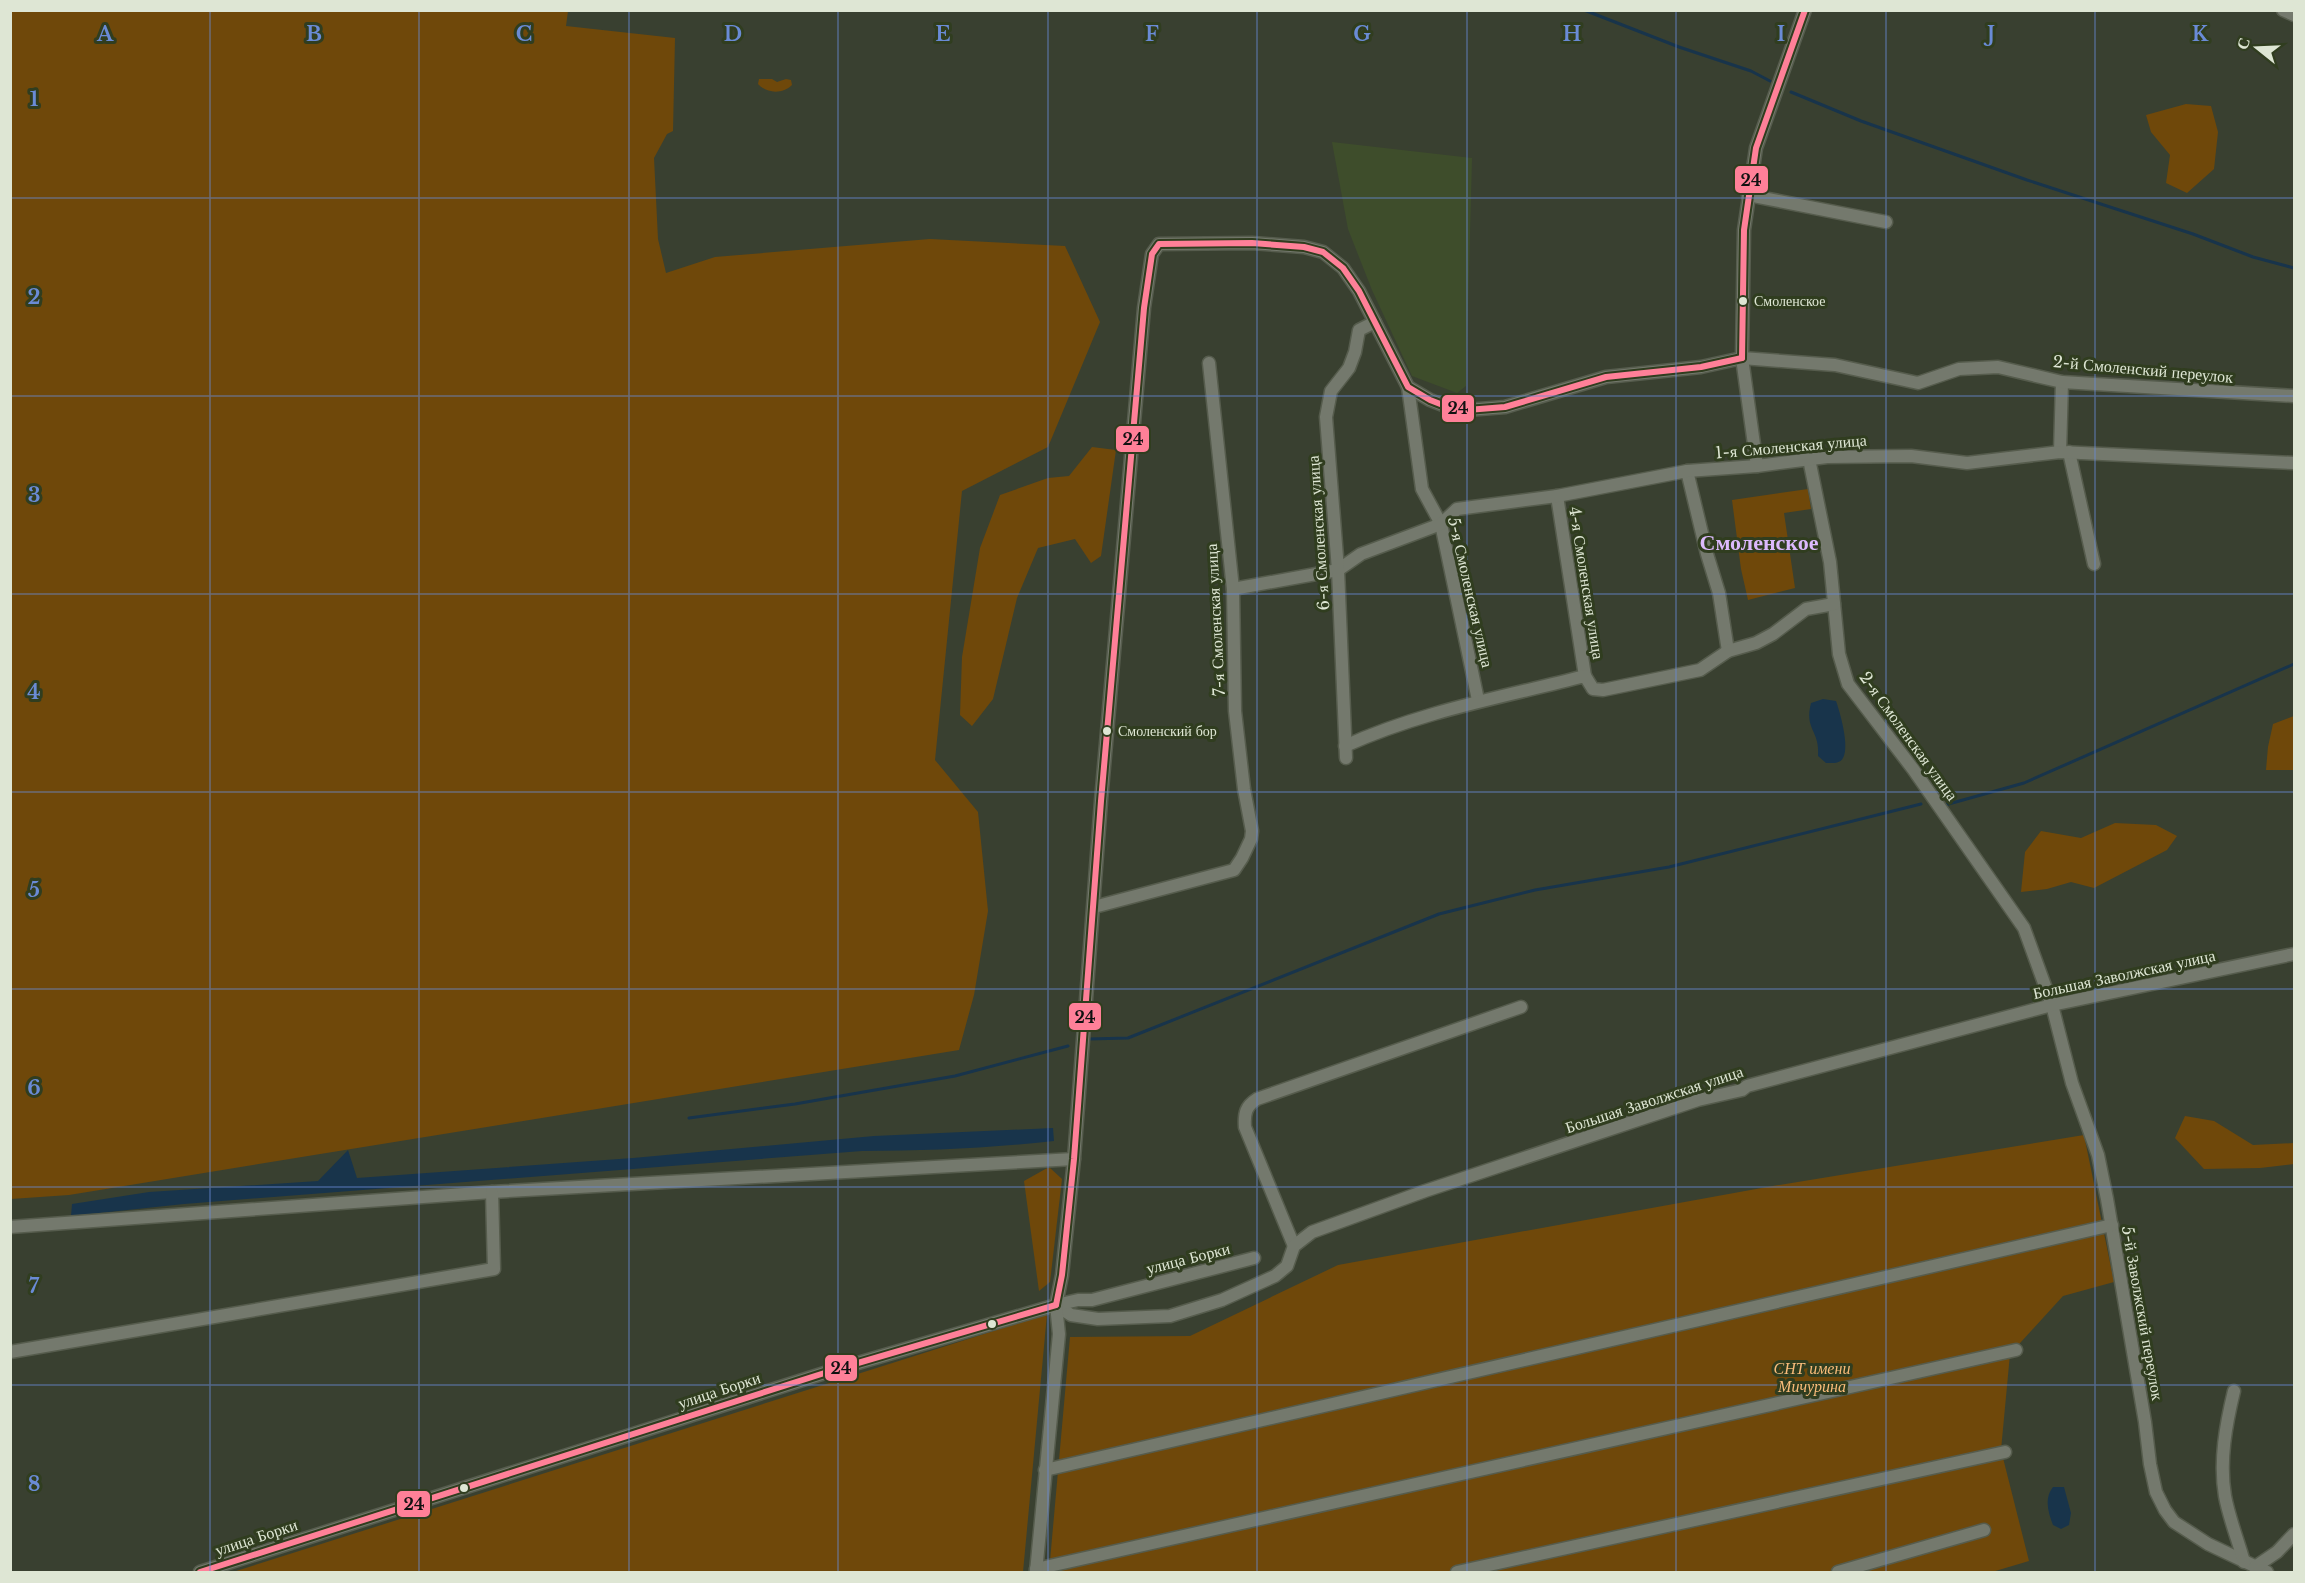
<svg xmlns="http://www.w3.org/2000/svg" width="2305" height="1583" viewBox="0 0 2305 1583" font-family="'Libre Baskerville',serif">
	<rect width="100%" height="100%" fill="#394030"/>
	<!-- built -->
	<polygon fill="#3e4d2b" points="1332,142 1472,158 1466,386 1457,393 1412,376 1372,290 1348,229"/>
	<!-- green -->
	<g fill="#6f480a">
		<polygon points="11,10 568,11 566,26 675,38 673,131 667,134 654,158 658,239 666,273 715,257 930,239 1065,246 1100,322 1048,447 962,491 935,760 978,812 988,911 974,995 959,1050 69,1195 11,1199"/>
		<path d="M759,79H772L777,82L786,79L791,80L792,85C783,94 767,94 758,84Z"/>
		<polygon points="2186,104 2211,106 2218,132 2214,169 2187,193 2166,183 2170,155 2151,132 2146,115"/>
		<polygon points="1092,447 1116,450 1101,556 1091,563 1075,539 1038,548 1017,598 993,699 972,726 960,715 962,657 980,548 1000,495 1048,478 1069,476"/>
		<polygon points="1808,489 1811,509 1784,513 1795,588 1748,600 1741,569 1732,500"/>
		<polygon points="2294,716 2294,770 2266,770 2268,747 2273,724"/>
		<polygon points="2115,823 2156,825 2177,836 2167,850 2094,888 2071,882 2047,889 2021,892 2025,852 2041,831 2081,838"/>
		<polygon points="2185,1116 2214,1121 2253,1145 2294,1143 2294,1164 2260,1168 2204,1169 2175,1138"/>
		<polygon points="2084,1135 2114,1282 2063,1296 2010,1354 2001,1450 2029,1561 1992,1572 1049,1572 1070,1337 1190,1336 1338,1265 1767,1187"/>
		<polygon points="1049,1167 1062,1179 1050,1282 1039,1291 1024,1181"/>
		<polygon points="1047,1314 1023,1572 233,1572"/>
	</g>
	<!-- water -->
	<g fill="#18344b">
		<path d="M1823,699L1836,701C1840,712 1850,747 1843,758C1840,764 1832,763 1826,763L1818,756C1820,730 1804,730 1811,703Z"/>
		<path d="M1053,1128L1054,1141C990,1148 926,1151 862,1151L184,1204L71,1216L72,1204L149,1192L318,1181L348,1150L357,1178L633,1158L874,1136Z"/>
		<path d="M2053,1487H2064L2071,1513L2069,1525L2061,1529L2053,1525C2048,1512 2044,1498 2053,1487Z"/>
	</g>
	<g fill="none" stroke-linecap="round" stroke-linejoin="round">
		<!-- stream -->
		<g stroke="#18344b" stroke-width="3">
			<polyline points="1584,10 1679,47 1751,71 1770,81"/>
			<polyline points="1791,92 1861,121 2027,180 2193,234 2253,257 2294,268"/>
			<polyline points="1945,805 2024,783 2294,664"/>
			<polyline points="1089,1039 1128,1038 1439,914 1535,890 1669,867 1921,804"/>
			<polyline points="689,1118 795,1104 955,1076 1068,1046"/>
		</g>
		<defs>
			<g id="street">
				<polyline points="2283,10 2294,15"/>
				<polyline points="1748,195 1886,222"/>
				<polyline points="1408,387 1422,489 1441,524 1478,700"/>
				<polyline points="2060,452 2062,382"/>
				<polyline points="2069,452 2094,564"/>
				<polyline points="1809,459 1830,562 1839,654 1848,684 1913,769 2024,928 2052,1005 2072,1083 2098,1155 2107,1199 2145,1422 2150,1464 2156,1492 2165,1510 2174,1522 2208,1544 2267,1572"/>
				<polyline points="1757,466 1742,358 1744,230 1756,148 1805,10"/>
				<polyline points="1687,471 1707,554 1719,593 1728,651"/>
				<polyline points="1557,496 1585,676"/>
				<polyline points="1233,589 1338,570 1361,554 1441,524 1457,509 1557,496 1687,471 1757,466 1827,457 1911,456 1967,463 2060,452 2294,463"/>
				<path d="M1345,746C1422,711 1504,697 1585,676L1593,689L1603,690L1700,670L1728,651L1756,643L1773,634L1806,609L1834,604"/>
				<polyline points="1346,758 1338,570 1326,417 1331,391 1349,368 1355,352 1359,330 1375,322"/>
				<polyline points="1094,907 1234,870 1242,858 1251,839 1252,831 1244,789 1235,711 1233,589 1209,363"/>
				<polyline points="10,1227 492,1192 1074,1159"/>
				<path d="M1294,1246L1245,1127C1244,1113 1246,1106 1257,1099L1521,1007"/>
				<polyline points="1056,1305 1071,1315 1098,1319 1170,1316 1222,1300 1275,1276 1287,1266 1294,1246 1312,1232 1425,1191 1698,1100 1742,1090 1747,1086 2052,1005 2294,954"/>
				<polyline points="10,1352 494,1269 492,1192"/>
				<path d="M2234,1391C2226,1424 2219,1461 2225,1496C2229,1518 2238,1540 2244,1562"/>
				<polyline points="1045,1470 2112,1225"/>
				<polyline points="2255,1567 2277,1552 2294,1534"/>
				<polyline points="1036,1569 2016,1350"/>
				<polyline points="200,1572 834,1370 1056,1305 1078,1300 1092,1300 1254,1258"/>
				<polyline points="1036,1572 1059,1334 1056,1305 1062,1275 1074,1159 1101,801 1144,308 1152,254 1159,244 1252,243 1304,247 1323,252 1343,268 1359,291 1408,387 1430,400 1448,407 1467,410 1505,407 1606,377 1701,367 1742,358 1835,365 1918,383 1959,369 1998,367 2062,382 2294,396"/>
				<polyline points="1457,1572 2005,1452"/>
				<polyline points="1838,1572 1984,1530"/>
			</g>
		</defs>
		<!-- street casing -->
		<use href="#street" stroke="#565c4d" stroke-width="15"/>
		<!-- street -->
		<use href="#street" stroke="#74796d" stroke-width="12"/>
		<defs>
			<g id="bus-1">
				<polyline points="1742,358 1744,230 1756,148 1805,10"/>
				<polyline points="1056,1305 1062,1275 1074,1159 1101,801 1144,308 1152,254 1159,244 1252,243 1304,247 1323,252 1343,268 1359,291 1408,387 1430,400 1448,407 1467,410 1505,407 1606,377 1701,367 1742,358"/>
				<polyline points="200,1572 834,1370 1056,1305"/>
			</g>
		</defs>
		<!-- bus-1 casing -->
		<use href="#bus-1" stroke="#303d1f" stroke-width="10"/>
		<!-- bus-1 -->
		<use href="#bus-1" stroke="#ff8098" stroke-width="6"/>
	</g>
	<!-- grid -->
	<path fill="none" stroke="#6a8bd6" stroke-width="1.5" stroke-opacity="0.55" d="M210,10V1572M419,10V1572M629,10V1572M838,10V1572M1048,10V1572M1257,10V1572M1467,10V1572M1676,10V1572M1886,10V1572M2095,10V1572M10,198H2294M10,396H2294M10,594H2294M10,792H2294M10,989H2294M10,1187H2294M10,1385H2294"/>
	<!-- markers -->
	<g fill="#dee6d4" stroke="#303d1f" stroke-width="2">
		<circle cx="1743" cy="301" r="5"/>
		<circle cx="1107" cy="731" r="5"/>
		<circle cx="992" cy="1324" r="5"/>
		<circle cx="464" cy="1488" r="5"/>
	</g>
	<g text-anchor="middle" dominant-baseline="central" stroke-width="6" stroke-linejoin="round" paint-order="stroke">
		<!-- bus labels -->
		<g font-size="14" fill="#dee6d4" stroke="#303d1f" text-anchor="start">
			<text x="1754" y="301">Смоленское</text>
			<text x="1118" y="731">Смоленский бор</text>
		</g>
		<!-- street labels -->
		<g font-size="16" fill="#dee6d4" stroke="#303d1f">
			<text transform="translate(2143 369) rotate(5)">2-й Смоленский переулок</text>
			<text transform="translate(1791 446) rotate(-5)">1-я Смоленская улица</text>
			<text transform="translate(1318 533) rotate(-94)">6-я Смоленская улица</text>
			<text transform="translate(1587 583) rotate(81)">4-я Смоленская улица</text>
			<text transform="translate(1471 592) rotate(77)">5-я Смоленская улица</text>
			<text transform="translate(1215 620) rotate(-93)">7-я Смоленская улица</text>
			<text transform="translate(1909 736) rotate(54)">2-я Смоленская улица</text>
			<text transform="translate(2124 974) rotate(-12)">Большая Заволжская улица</text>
			<text transform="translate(1654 1099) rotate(-18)">Большая Заволжская улица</text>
			<text transform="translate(1188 1258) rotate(-14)">улица Борки</text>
			<text transform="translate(2143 1313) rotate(80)">5-й Заволжский переулок</text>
			<text transform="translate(719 1390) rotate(-18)">улица Борки</text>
			<text transform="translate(256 1537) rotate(-18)">улица Борки</text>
		</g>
		<!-- park labels -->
		<g font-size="16" font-style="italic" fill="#f9bc7a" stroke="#303d1f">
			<text x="1812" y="1368">СНТ имени<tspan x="1812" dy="18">Мичурина</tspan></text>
		</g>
		<!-- district labels -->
		<g font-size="22" font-weight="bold" fill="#dcb9fd" stroke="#303d1f">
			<text x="1759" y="542">Смоленское</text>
		</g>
	</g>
	<g font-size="20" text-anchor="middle" font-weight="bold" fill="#6a8bd6" stroke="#303d1f" stroke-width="6" stroke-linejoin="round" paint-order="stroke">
		<text x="105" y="41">A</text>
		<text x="314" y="41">B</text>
		<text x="524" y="41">C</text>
		<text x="733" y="41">D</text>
		<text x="943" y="41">E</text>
		<text x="1152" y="41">F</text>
		<text x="1362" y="41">G</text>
		<text x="1572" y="41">H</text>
		<text x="1781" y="41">I</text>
		<text x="1991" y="41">J</text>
		<text x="2200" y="41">K</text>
		<text x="34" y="106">1</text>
		<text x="34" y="304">2</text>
		<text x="34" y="502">3</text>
		<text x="34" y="699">4</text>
		<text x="34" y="897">5</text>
		<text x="34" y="1095">6</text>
		<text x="34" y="1293">7</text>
		<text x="34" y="1491">8</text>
	</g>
	<g stroke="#303d1f" stroke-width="2">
		<rect x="1734" y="165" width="35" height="29" rx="6" fill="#ff8098"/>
		<rect x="1441" y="394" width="34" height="29" rx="6" fill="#ff8098"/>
		<rect x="1115" y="425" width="35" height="28" rx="6" fill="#ff8098"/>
		<rect x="1068" y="1002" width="34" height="29" rx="6" fill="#ff8098"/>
		<rect x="824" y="1354" width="34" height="28" rx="6" fill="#ff8098"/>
		<rect x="396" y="1490" width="35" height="28" rx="6" fill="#ff8098"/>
	</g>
	<g font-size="16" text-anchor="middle" font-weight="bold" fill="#111">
		<text x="1751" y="186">24</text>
		<text x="1458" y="414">24</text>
		<text x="1133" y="445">24</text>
		<text x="1085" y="1023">24</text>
		<text x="841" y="1374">24</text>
		<text x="414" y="1510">24</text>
	</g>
	<!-- border -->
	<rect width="2305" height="1583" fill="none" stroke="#dee6d4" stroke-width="24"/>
	<!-- north arrow -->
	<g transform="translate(2257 48) rotate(288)" stroke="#303d1f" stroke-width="4.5" paint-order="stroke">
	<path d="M0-4.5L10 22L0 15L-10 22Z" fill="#dee6d4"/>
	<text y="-9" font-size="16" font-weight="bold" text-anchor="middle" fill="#dee6d4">С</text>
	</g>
</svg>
